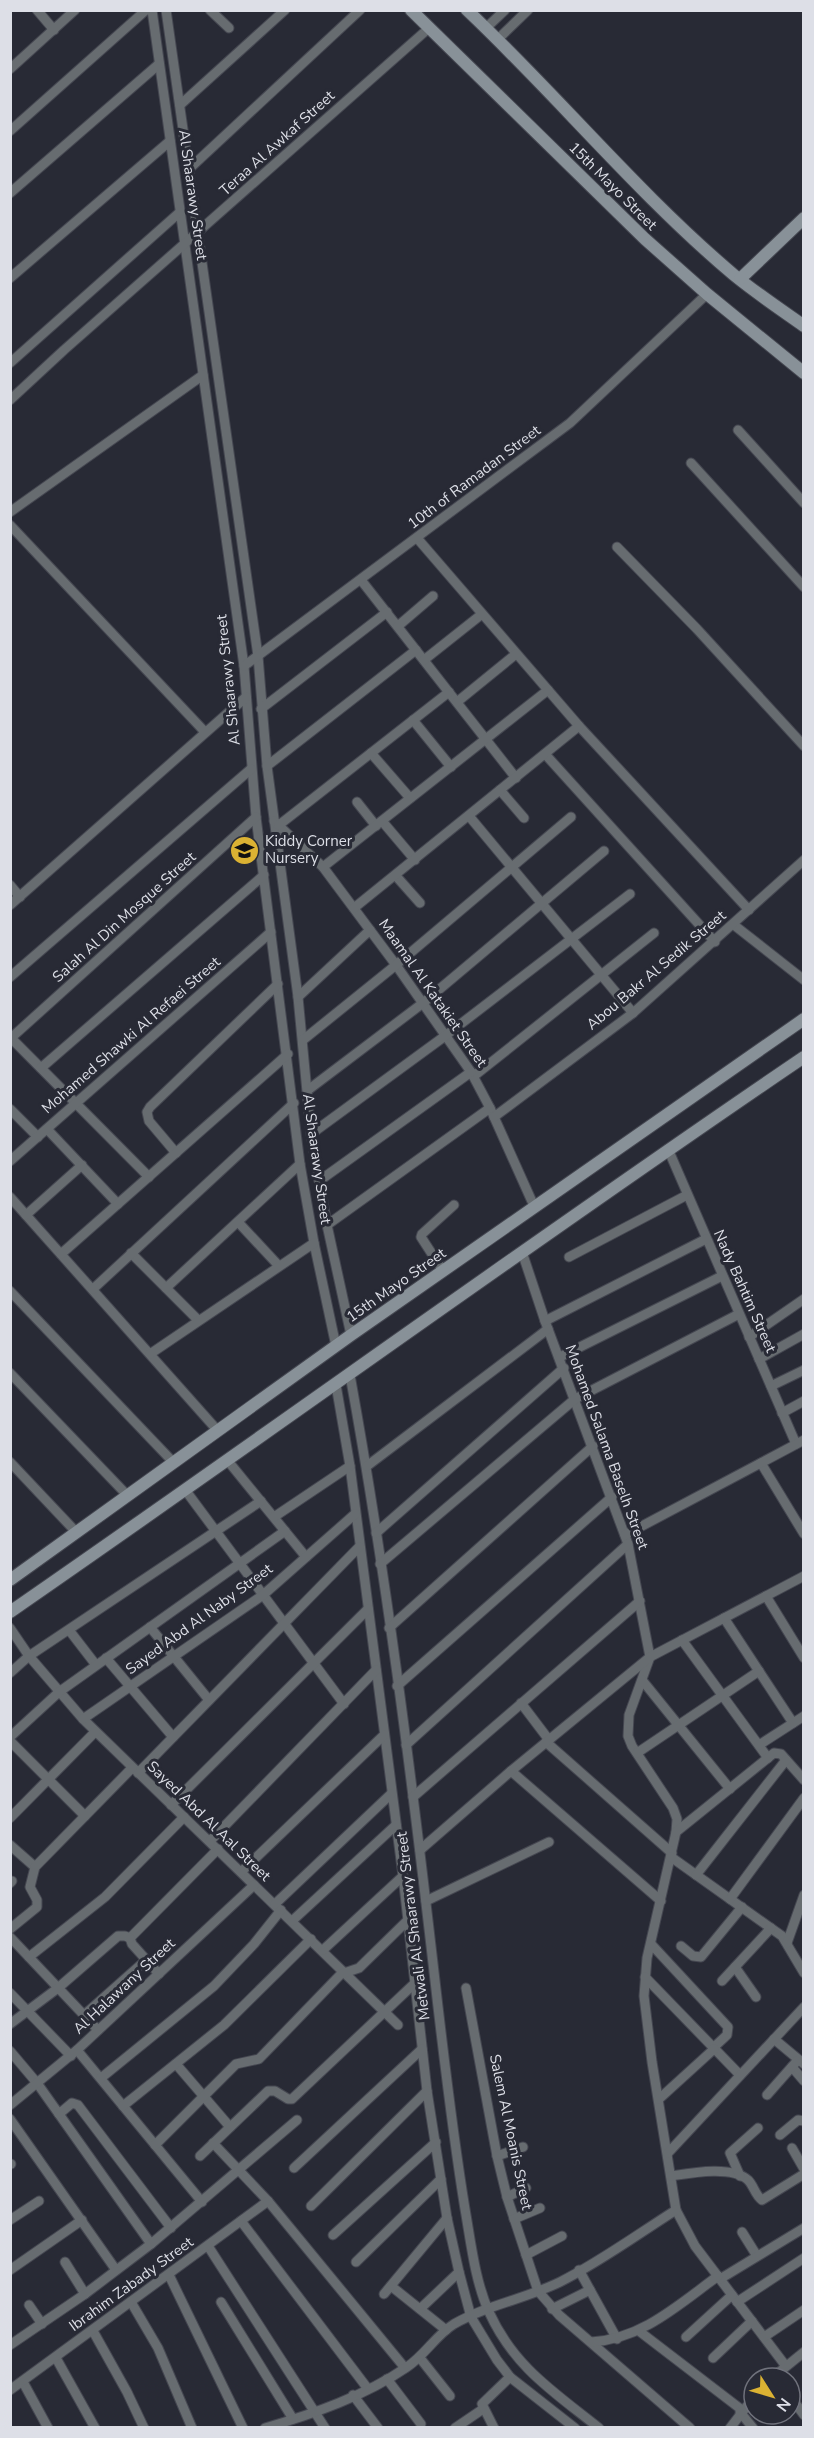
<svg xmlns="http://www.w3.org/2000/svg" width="814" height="2438" viewBox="0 0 814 2438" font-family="'Nunito Sans',sans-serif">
	<rect width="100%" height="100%" fill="#282a35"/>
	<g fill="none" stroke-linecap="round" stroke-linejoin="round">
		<defs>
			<g id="street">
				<polyline points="37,10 54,30"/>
				<polyline points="152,10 244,666 256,817 300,1164 314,1243 336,1346"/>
				<polyline points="166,10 258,656 267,766 298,997 311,1134 327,1225 351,1335"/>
				<polyline points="210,10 229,28"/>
				<polyline points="486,28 505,10"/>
				<polyline points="498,39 528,10"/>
				<polyline points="10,69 75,10"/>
				<polyline points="180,105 285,10"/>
				<polyline points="10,131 146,10"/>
				<polyline points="189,169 360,10"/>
				<polyline points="10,193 159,64"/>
				<polyline points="10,278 170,141"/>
				<polyline points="10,363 180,212"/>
				<polyline points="10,400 64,350 429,28"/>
				<polyline points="738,430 804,503"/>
				<polyline points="691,463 804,587"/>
				<polyline points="10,512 203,375"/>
				<polyline points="10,525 205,732"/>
				<polyline points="417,538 579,726 749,910"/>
				<polyline points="617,547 697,629 804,746"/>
				<polyline points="361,580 516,778"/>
				<polyline points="398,626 433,596"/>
				<polyline points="424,660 482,614"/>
				<polyline points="244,666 570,423 707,294"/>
				<polyline points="457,702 516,654"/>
				<polyline points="261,709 387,612"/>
				<polyline points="413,720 451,767"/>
				<polyline points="371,753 410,798"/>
				<polyline points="545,754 715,942"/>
				<polyline points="267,766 416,650"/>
				<polyline points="500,790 524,818"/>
				<polyline points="357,802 376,826"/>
				<polyline points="469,816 633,1013"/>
				<polyline points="274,821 323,867 396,965 471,1072 490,1108 534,1206"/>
				<polyline points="382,821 415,860"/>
				<polyline points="279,825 449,692"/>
				<polyline points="323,867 548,690"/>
				<polyline points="396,876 420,903"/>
				<polyline points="10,885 20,897"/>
				<polyline points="10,905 246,697"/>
				<polyline points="354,908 579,726"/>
				<polyline points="734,925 804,980"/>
				<polyline points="10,977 251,769"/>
				<polyline points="298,997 370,930"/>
				<polyline points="10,1037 149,1177"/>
				<polyline points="11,1038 256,817"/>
				<polyline points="303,1040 396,965 571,817"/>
				<polyline points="41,1068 264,875"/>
				<polyline points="474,1076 654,933"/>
				<polyline points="308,1090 423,1003 604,851"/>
				<polyline points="10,1109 38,1137"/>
				<polyline points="494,1117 633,1013 804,860"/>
				<polyline points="47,1129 118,1204"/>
				<polyline points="311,1134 445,1036 630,894"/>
				<polyline points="668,1149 796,1444"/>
				<polyline points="176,1153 149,1121 147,1112 150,1107 278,984"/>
				<polyline points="10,1161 271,932"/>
				<polyline points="319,1181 471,1072"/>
				<polyline points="10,1197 218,1431"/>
				<polyline points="26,1215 82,1165"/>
				<polyline points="238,1222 279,1266"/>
				<polyline points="327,1225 490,1108"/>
				<polyline points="522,1252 545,1321 628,1544 650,1657"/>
				<polyline points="131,1253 198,1320"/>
				<polyline points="61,1254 288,1054"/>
				<polyline points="569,1257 687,1195"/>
				<polyline points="443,1271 421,1237 422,1234 454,1205"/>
				<polyline points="166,1288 300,1164"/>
				<polyline points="93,1289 294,1103"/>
				<polyline points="10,1291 174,1463"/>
				<polyline points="545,1321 706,1239"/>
				<polyline points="749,1337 804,1299"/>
				<polyline points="150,1354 314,1243"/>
				<polyline points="560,1357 722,1276"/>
				<polyline points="759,1359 804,1334"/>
				<polyline points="10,1373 128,1496"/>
				<path d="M350,1375C386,1573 411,1772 434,1972C443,2051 452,2130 465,2209C471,2243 475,2281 489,2312C514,2367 554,2392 599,2428"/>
				<polyline points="336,1385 350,1466 403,1876 427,2091 447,2218 459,2272 471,2317 497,2360 510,2377 575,2428"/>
				<polyline points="771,1386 804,1370"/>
				<polyline points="782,1413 804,1401"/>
				<polyline points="228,1461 306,1557"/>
				<polyline points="10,1462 77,1533"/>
				<polyline points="761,1463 804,1534"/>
				<polyline points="367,1466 548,1329"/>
				<polyline points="186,1491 344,1704"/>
				<polyline points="274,1517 350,1466"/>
				<polyline points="376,1533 564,1368"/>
				<polyline points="625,1535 804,1440"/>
				<polyline points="380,1564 575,1399 739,1314"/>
				<polyline points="766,1596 804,1658"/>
				<polyline points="724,1618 793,1723"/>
				<polyline points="150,1627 209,1700"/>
				<polyline points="10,1628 29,1656 83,1719 398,2025"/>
				<polyline points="389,1628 593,1446"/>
				<polyline points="69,1630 96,1665"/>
				<polyline points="682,1640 768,1758"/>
				<polyline points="650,1657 629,1715 628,1736 632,1746 673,1808 677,1819 676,1832 647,1958 644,1996 652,2062 676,2210 695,2246 785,2365"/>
				<polyline points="106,1658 173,1737"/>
				<polyline points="10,1673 29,1656 261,1501"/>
				<polyline points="642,1680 730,1789"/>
				<polyline points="397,1686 612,1497"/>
				<polyline points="521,1703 549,1740"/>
				<polyline points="83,1719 263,1595 355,1514"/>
				<polyline points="10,1737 59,1692 285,1531"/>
				<polyline points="10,1741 85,1816"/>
				<polyline points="546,1742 672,1853"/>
				<polyline points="406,1745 628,1544"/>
				<polyline points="759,1745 804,1716"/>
				<polyline points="637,1753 759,1671"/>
				<polyline points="511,1771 661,1901"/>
				<polyline points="138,1773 359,1547"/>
				<polyline points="413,1797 640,1601"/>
				<polyline points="171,1805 368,1609"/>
				<polyline points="10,1818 95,1732"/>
				<polyline points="676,1832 774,1753 781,1754 804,1780"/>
				<polyline points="210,1841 376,1670"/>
				<polyline points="10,1845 35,1867"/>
				<polyline points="420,1850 511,1771 650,1657 804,1576"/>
				<polyline points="671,1857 782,1936 804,1973"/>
				<polyline points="241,1872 384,1735"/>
				<polyline points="696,1875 786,1760"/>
				<polyline points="10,1883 12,1881"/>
				<polyline points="730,1899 804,1798"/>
				<polyline points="426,1901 549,1842"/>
				<polyline points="275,1904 391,1794"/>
				<polyline points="292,1921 396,1825"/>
				<polyline points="10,1929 37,1907 37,1900 30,1887 35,1867 132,1768"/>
				<polyline points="10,1937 98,2030"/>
				<polyline points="787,1943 804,1895"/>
				<polyline points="651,1944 728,2027 727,2035 713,2048"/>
				<polyline points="681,1946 693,1956 701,1957 742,1907"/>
				<polyline points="323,1950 403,1876"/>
				<polyline points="29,1957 105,1897 184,1817"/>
				<polyline points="735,1967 756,1997"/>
				<polyline points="159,1974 132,1944 130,1938 218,1849"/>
				<polyline points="645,1977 740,2075"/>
				<polyline points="722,1981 771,1928"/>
				<polyline points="466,1988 497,2156 507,2197 538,2291 559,2315 690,2428"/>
				<polyline points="10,1993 71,2056"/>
				<polyline points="84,2015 146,1960"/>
				<polyline points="10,2024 58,1988 118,1936 125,1936 130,1938"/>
				<polyline points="774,2039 804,2064"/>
				<polyline points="77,2050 202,2202"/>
				<polyline points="10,2051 37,2083 151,2244"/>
				<polyline points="176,2064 230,2127"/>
				<polyline points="792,2067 804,2081"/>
				<polyline points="101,2078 214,1986 254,1944 281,1910"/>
				<polyline points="767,2095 797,2061"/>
				<polyline points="659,2099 714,2049"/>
				<polyline points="10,2105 77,2050 254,1885"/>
				<polyline points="123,2106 224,2025 311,1939"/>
				<polyline points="59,2114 72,2103 78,2105 171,2228"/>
				<polyline points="10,2119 116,2270"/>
				<polyline points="780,2135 798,2120 804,2121"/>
				<polyline points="213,2143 268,2201 405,2368"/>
				<polyline points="155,2145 236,2064 259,2059 341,1974 359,1968 408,1920"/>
				<polyline points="792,2148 804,2169"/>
				<polyline points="668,2153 804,2007"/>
				<polyline points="200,2156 268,2091 275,2091 288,2099 292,2099 415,1983"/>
				<polyline points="497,2156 523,2147"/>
				<polyline points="10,2164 11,2164"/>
				<polyline points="294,2168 422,2049"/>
				<path d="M671,2176C690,2173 732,2165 748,2180C754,2186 755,2195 762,2200L804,2174"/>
				<polyline points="740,2176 730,2153 758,2128"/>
				<polyline points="507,2197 526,2188"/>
				<polyline points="311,2206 427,2091"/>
				<polyline points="514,2219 540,2208"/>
				<polyline points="10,2220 39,2201"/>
				<polyline points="241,2221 368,2389"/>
				<polyline points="742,2232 757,2256"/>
				<polyline points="333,2235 436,2142"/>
				<polyline points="208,2246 325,2428"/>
				<polyline points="526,2255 562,2236"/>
				<polyline points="65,2262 85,2294"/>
				<polyline points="356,2262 441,2179"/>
				<polyline points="10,2270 82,2220"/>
				<polyline points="579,2270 617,2339"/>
				<polyline points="169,2275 243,2428"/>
				<polyline points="720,2279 804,2228"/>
				<polyline points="391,2286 446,2330"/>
				<polyline points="384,2294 447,2218"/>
				<polyline points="131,2302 158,2348 192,2428"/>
				<polyline points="221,2302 293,2419"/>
				<polyline points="737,2302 804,2258"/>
				<polyline points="29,2305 42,2324"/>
				<polyline points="420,2309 459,2272"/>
				<polyline points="552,2309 590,2290"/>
				<polyline points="93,2331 127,2392 144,2428"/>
				<polyline points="639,2331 742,2410"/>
				<polyline points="686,2337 732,2295"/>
				<polyline points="764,2337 804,2310"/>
				<path d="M591,2342C642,2339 678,2305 718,2276"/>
				<polyline points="10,2345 85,2294 151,2244 297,2120"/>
				<polyline points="56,2358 95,2428"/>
				<polyline points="420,2358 450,2396"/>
				<polyline points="713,2358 752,2321"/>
				<polyline points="772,2378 804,2352"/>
				<polyline points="387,2379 421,2424"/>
				<polyline points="23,2382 48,2428"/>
				<polyline points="10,2390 268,2201"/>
				<polyline points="353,2395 378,2428"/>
				<polyline points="790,2396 804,2415"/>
				<polyline points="740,2412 753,2428"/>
				<path d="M265,2428C313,2414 365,2396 407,2367C425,2355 436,2335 454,2324C487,2305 525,2299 560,2282C600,2262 638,2234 676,2210"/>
				<polyline points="455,2428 483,2409"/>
				<polyline points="494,2428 482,2404 510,2377"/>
				<polyline points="730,2428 754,2397"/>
			</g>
			<g id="secondary">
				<polyline points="411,10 645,239 707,294 804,373"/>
				<path d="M467,10C558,96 638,194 734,275C756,293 780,309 804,326"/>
				<polyline points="740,279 804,218"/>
				<polyline points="10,1580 351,1335 804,1019"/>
				<path d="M10,1612C276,1428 537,1238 804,1057"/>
			</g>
		</defs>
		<!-- street casing -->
		<use href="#street" stroke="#454751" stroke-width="11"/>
		<!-- secondary casing -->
		<use href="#secondary" stroke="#454751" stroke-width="14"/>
		<!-- street -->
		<use href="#street" stroke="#676c70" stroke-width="9"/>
		<!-- secondary -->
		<use href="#secondary" stroke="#889198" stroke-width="12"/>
	</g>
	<!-- icons -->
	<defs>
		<symbol id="school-disc" viewBox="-11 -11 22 22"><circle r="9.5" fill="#dbb233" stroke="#282a35"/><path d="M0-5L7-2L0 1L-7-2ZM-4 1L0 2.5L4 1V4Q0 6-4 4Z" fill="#111"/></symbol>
	</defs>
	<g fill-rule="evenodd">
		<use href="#school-disc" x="228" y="834" width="33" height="33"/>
	</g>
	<g text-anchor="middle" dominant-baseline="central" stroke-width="6" stroke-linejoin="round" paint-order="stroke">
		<!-- street labels -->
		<g font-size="15" fill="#dddfe7" stroke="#282a35">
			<text transform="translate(277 143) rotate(-42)">Teraa Al Awkaf Street</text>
			<text transform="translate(613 186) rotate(45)">15th Mayo Street</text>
			<text transform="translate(193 195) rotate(82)">Al Shaarawy Street</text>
			<text transform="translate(474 477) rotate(-37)">10th of Ramadan Street</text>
			<text transform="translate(228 680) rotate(-96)">Al Shaarawy Street</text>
			<text transform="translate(124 917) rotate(-42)">Salah Al Din Mosque Street</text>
			<text transform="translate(656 970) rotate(-40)">Abou Bakr Al Sedik Street</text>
			<text transform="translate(433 993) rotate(55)">Maamal Al Katakiet Street</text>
			<text transform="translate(131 1035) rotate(-41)">Mohamed Shawki Al Refaei Street</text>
			<text transform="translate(317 1159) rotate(82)">Al Shaarawy Street</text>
			<text transform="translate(396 1285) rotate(-35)">15th Mayo Street</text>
			<text transform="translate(745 1291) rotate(66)">Nady Bahtim Street</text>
			<text transform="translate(607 1447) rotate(70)">Mohamed Salama Baselh Street</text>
			<text transform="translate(199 1619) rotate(-36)">Sayed Abd Al Naby Street</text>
			<text transform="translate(209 1821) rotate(44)">Sayed Abd Al Aal Street</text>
			<text transform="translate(413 1926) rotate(-97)">Metwali Al Shaarawy Street</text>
			<text transform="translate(124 1986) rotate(-43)">Al Halawany Street</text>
			<text transform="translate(511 2132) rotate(78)">Salem Al Moanis Street</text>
			<text transform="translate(131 2284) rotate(-36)">Ibrahim Zabady Street</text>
		</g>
		<!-- poi labels -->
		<g font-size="15" fill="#dddfe7" stroke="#282a35" text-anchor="start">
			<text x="265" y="841">Kiddy Corner<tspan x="265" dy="17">Nursery</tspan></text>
		</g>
	</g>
	<!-- border -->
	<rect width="814" height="2438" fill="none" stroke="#dddfe7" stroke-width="24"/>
	<!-- north arrow -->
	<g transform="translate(772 2396) rotate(127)"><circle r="28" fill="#282a35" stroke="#70727c" stroke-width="1.5"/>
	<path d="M0-4.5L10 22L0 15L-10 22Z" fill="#dbb233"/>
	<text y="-9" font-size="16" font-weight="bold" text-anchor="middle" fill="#dddfe7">N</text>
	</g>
</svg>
